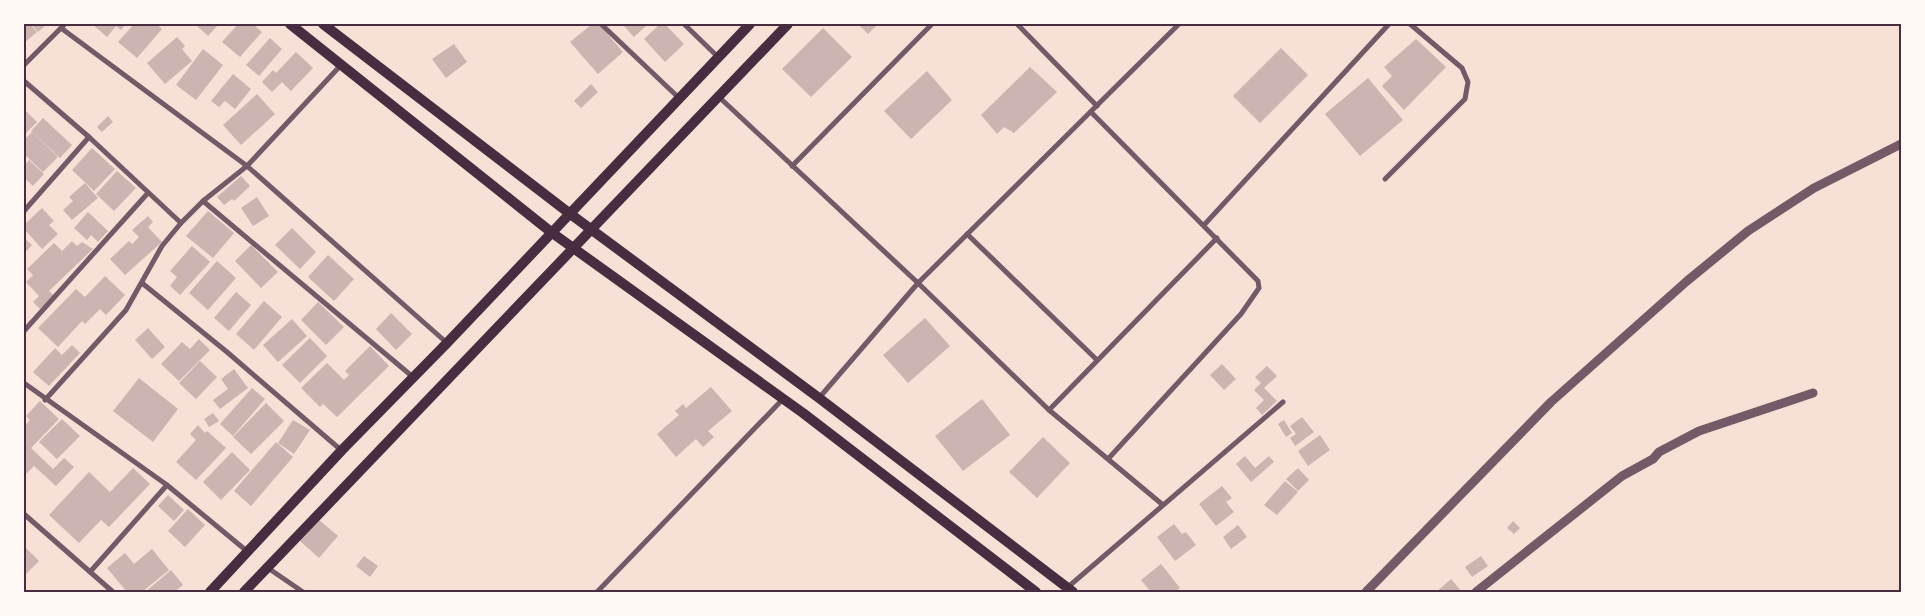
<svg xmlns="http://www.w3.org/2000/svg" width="1925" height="616" viewBox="0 0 1925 616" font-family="'Exo 2',sans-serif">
	<rect width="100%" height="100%" fill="#f7e1d7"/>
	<!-- building -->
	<g fill="#ccb4b1">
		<polygon points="24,24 30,24 37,32 24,43"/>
		<polygon points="31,24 47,24 38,32"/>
		<polygon points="92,24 126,24 121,30 116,26 107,37"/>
		<polygon points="134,24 156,24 162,29 137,58 118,42"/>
		<polygon points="195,24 219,24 208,36"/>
		<polygon points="238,24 253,24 262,32 240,57 222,42"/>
		<polygon points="592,24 599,24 623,52 598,74 570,42"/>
		<polygon points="622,24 648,24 634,37"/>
		<polygon points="660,24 665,24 684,44 665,62 644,39"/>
		<polygon points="858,24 878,24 868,34"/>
		<polygon points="823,28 852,57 811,97 782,69"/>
		<polygon points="177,37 185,46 182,49 192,61 165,84 147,63"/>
		<polygon points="270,38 282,49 259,76 246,65"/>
		<polygon points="1416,39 1446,67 1404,110 1382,86 1392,76 1384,67"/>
		<polygon points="454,44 467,62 446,78 432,59"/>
		<polygon points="1281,48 1308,75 1260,123 1233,96"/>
		<polygon points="203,49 223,65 196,100 176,85"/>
		<polygon points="296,52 313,68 291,91 282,82 272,92 262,82 273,70 276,73"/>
		<polygon points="1030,67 1057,92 1014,133 1004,127 997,134 981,115"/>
		<polygon points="927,71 952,100 911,139 884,111"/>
		<polygon points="233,74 251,89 235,109 225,101 219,107 211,101"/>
		<polygon points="1368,78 1403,120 1360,156 1325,114"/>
		<polygon points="591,84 598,92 581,108 574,101"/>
		<polygon points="257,94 275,114 241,145 223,125"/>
		<polygon points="24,109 37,122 24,135"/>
		<polygon points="108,116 113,122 102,132 97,127"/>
		<polygon points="43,118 72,145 60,158 31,131"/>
		<polygon points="32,132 58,157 43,172 24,154 24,140"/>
		<polygon points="92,148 115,169 94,191 72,170"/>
		<polygon points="29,160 44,174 33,186 24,178 24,166"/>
		<polygon points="117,171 136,188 114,211 96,194"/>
		<polygon points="241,176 250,186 234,201 232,199 224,205 217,197"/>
		<polygon points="85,183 98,198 72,220 63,210 73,201 69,197"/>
		<polygon points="257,197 269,216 253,226 241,208"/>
		<polygon points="42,208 54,221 49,225 58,234 42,249 24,229 24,225"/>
		<polygon points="208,211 234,233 213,258 186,236"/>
		<polygon points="88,212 108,231 98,242 91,235 87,240 74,228"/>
		<polygon points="148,216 153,222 148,227 162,242 125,275 110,259 129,241 132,244 139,237 132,230"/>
		<polygon points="292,228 316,252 300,269 275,245"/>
		<polygon points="24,238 32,245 24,254"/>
		<polygon points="72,241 77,246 82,242 93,249 49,291 54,296 40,309 33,302 39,296 26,282 33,275 27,269 54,243 62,251"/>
		<polygon points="251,245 278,272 261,288 235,261"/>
		<polygon points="192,246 210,262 180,295 170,286 177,277 170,271"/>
		<polygon points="328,255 354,279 334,301 308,277"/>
		<polygon points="217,261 236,278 208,310 189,293"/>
		<polygon points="105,276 125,295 106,315 100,309 85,324 82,321 58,347 38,328 76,289 85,297"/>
		<polygon points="236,292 251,305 229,331 214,318"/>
		<polygon points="264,301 282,317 254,350 236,334"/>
		<polygon points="318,302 344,327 326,345 301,320"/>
		<polygon points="391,313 412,334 396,350 376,329"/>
		<polygon points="925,318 950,346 908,383 883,355"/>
		<polygon points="292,319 307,336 278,362 263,345"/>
		<polygon points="148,328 165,347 152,359 135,340"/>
		<polygon points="310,338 327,356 300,383 282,365"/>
		<polygon points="199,339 210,350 179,381 161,364 182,342 190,349"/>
		<polygon points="72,345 80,353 49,386 33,372 55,348 62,355"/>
		<polygon points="370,346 389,366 337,417 323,404 320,407 301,388 327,363 344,380 349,375 345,371"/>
		<polygon points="200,361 217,377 196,399 179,383"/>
		<polygon points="1222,364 1236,379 1224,390 1210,375"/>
		<polygon points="1267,366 1277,376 1264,388 1277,401 1262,415 1256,408 1264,400 1254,390 1261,383 1255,377"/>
		<polygon points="234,369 248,388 220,409 213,400 228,389 221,379"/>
		<polygon points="139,378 178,409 153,442 113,411"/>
		<polygon points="711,387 732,411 708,431 714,437 703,447 696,439 676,457 657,434 679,415 675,411 683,404 686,408"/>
		<polygon points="252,388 265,399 233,436 220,424"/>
		<polygon points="982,399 1010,435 963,471 935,436"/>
		<polygon points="40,401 59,419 31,448 53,469 64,458 74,467 56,486 34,466 24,476 24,427 30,420 26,416"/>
		<polygon points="266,403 284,421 251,454 233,437"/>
		<polygon points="213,413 219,421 209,427 204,419"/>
		<polygon points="1302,417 1314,432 1295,446 1290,438 1296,434 1290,426"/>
		<polygon points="62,419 80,436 57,459 39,442"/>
		<polygon points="293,420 310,430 294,454 278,443"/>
		<polygon points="1284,420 1292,433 1286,437 1278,424"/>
		<polygon points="198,425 205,433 207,431 226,448 196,480 176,462 196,440 190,434"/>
		<polygon points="1320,435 1330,450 1308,466 1298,451"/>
		<polygon points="1043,437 1070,463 1037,498 1009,472"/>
		<polygon points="276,442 293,457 251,506 234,491"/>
		<polygon points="232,452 250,470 221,500 203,482"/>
		<polygon points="1245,456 1255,468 1269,456 1274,462 1251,482 1236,464"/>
		<polygon points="133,468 150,484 109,527 101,520 79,543 49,515 89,472 110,492"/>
		<polygon points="1298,468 1309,480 1298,491 1286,479"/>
		<polygon points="1285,481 1298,492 1277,515 1264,505"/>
		<polygon points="1222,486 1232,498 1226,502 1234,512 1216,526 1199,504"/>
		<polygon points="168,495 184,510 174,521 158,506"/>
		<polygon points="188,509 205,525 185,547 168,531"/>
		<polygon points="319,520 338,536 319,558 300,541"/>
		<polygon points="1513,521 1520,528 1514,534 1507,528"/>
		<polygon points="1174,524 1182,534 1186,532 1196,545 1175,561 1157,537"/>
		<polygon points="1238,525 1247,537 1231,549 1223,537"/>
		<polygon points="24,546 39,561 24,576"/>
		<polygon points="152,549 169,570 142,592 127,592 107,568 125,553 134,564"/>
		<polygon points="364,556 378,566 370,577 356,566"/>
		<polygon points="1481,556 1488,566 1472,577 1465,567"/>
		<polygon points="1161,564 1180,588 1175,592 1151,592 1141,580"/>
		<polygon points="171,570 183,585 174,592 145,592"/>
		<polygon points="1451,579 1462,592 1436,592"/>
	</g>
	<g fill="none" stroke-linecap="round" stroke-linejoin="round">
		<!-- minor -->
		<g stroke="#755966" stroke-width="5">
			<polyline points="601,24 679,98"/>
			<polyline points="684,24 718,57"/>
			<polyline points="1017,24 1097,106"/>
			<polyline points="61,28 247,166 447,343"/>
			<polyline points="24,65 65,24"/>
			<polyline points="24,81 89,137 181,223"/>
			<polyline points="719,97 918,283 1049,410 1163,505"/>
			<polyline points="1091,112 1258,281 1259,288 1241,314 1108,459"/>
			<polyline points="792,166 932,24"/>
			<polyline points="1385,179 1465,99 1468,82 1462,68 1410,24"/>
			<polyline points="203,201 413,377"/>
			<polyline points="24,211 89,137"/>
			<polyline points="1204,225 1389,24"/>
			<polyline points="967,234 1097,360"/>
			<polyline points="142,283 227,352 341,450"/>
			<polyline points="24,331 147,194"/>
			<polyline points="24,383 167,485 248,552"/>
			<polyline points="819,398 918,283 1179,24"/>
			<polyline points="45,400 126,310 162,246 181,223 203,201 247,166 341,65"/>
			<polyline points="1049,410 1217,238"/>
			<polyline points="24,514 113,592"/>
			<polyline points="268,568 303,592"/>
			<polyline points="90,572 167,485"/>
			<polyline points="1068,587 1283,402"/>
			<polyline points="597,592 783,399"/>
		</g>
		<!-- tertiary -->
		<g stroke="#755966" stroke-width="9">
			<polyline points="1366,592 1551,402 1687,281 1748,231 1814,188 1901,144"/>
			<polyline points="1476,592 1622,476 1653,459 1659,452 1699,431 1813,393"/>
		</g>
		<!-- secondary -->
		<g stroke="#4a2c40" stroke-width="10">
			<polyline points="290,24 551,232 803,413 1036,592"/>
			<polyline points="323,24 569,213 819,398 1073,592"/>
			<polyline points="210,592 342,450 447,343 750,24"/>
			<polyline points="244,592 788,24"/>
		</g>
	</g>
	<!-- border -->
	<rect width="1925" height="616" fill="none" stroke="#fffaf5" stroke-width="50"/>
	<rect x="25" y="25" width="1875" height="566" fill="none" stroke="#4a2c40" stroke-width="2"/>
</svg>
